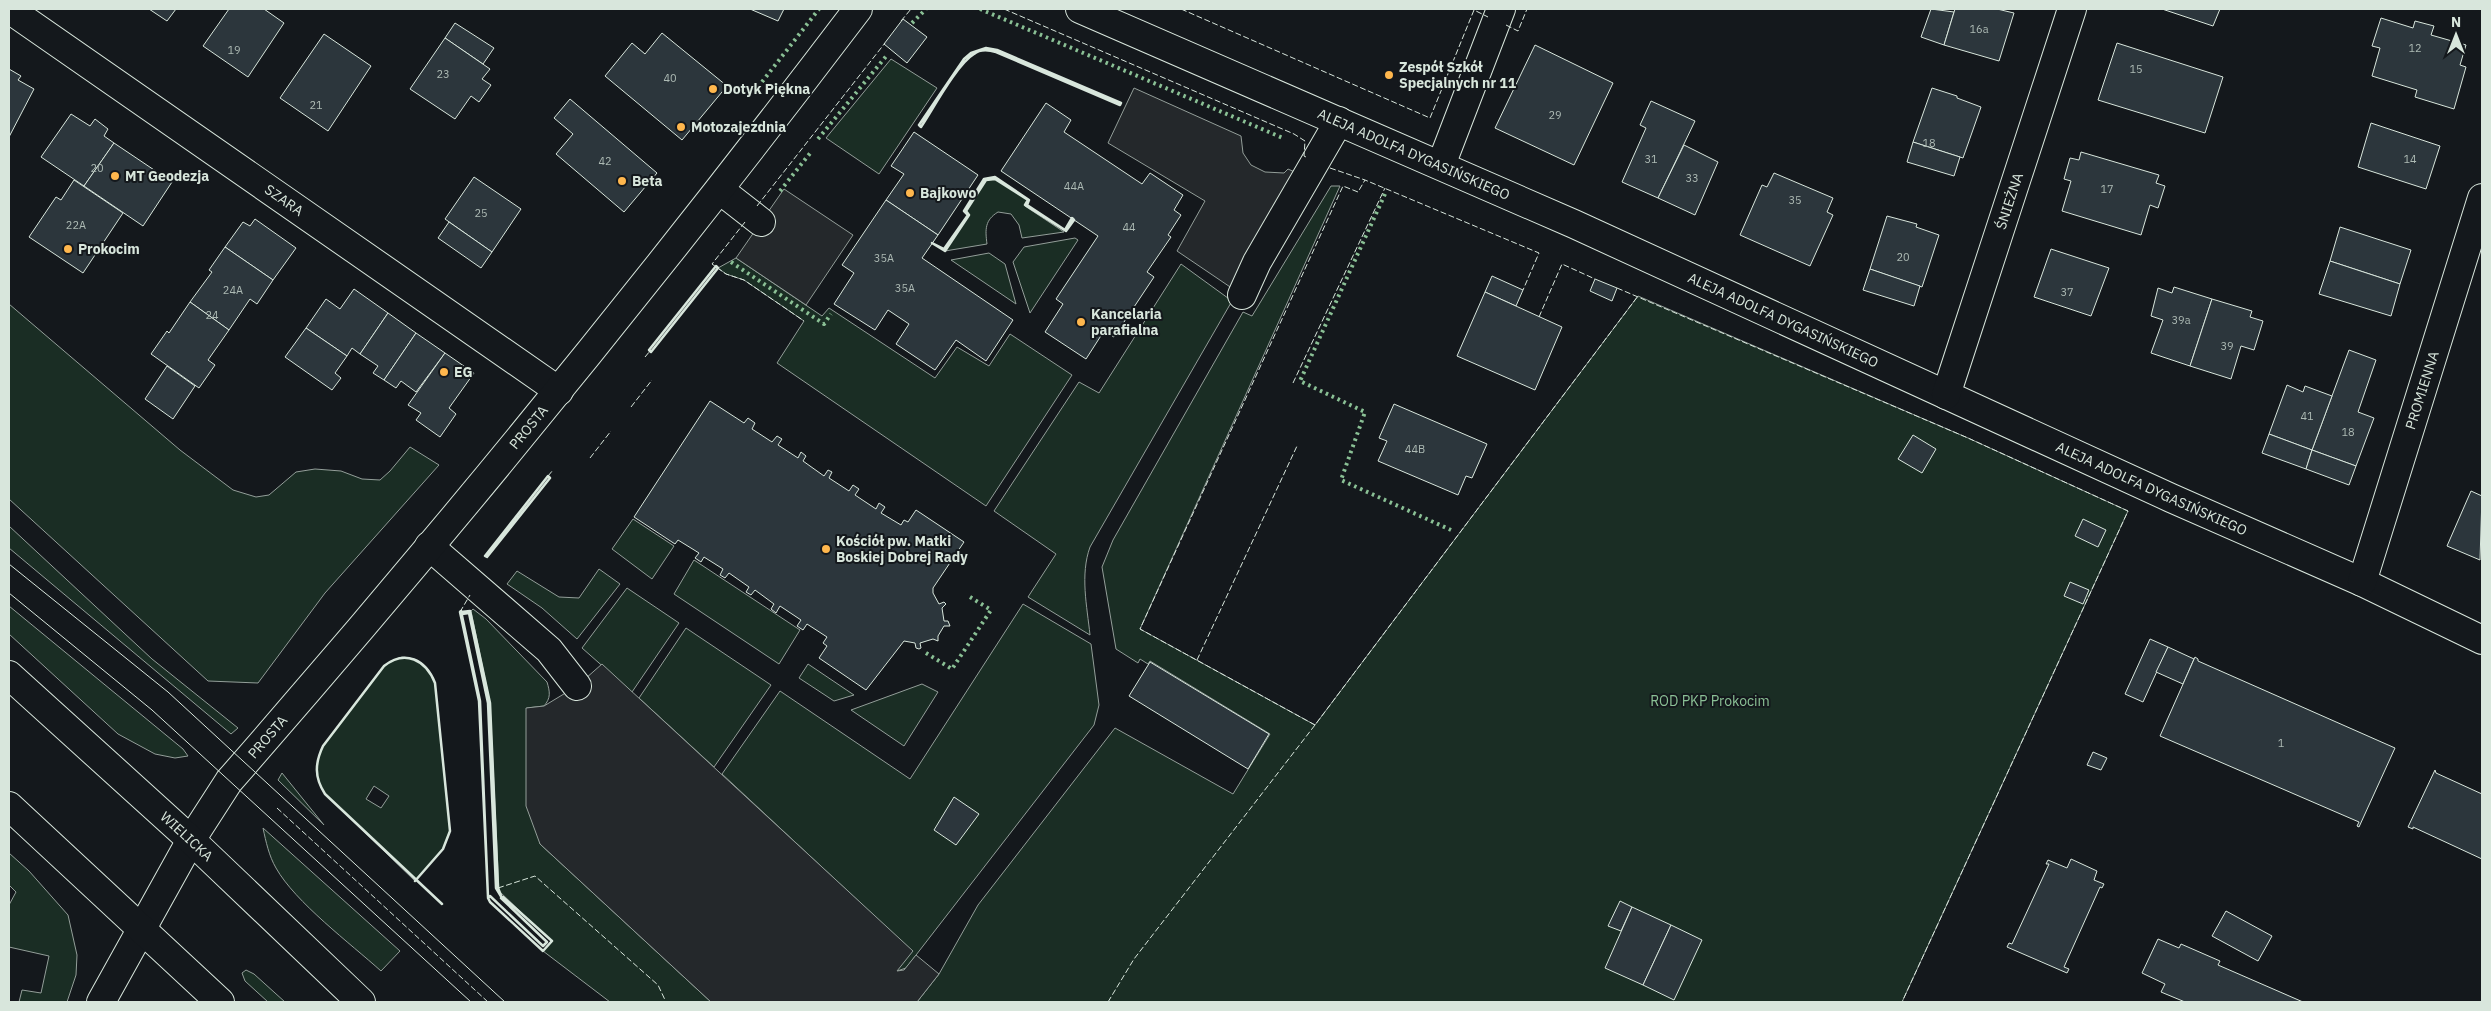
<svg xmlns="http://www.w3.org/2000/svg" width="2491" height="1011" viewBox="0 0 2491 1011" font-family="'IBM Plex Sans',sans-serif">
	<rect width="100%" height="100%" fill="#14181c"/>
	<!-- green -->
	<g fill="#1a2d24" stroke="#939e99" fill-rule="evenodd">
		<polygon points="891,59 937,88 879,174 826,138"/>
		<path d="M995,179L1028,200L1025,206L1064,232L1022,238L1019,225L1011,214L998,212C985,220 985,229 987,244L945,251L969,215L966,211L986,180Z"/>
		<polygon points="1331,186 1340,186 1140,629 1315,725 1638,296 1968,438 2128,511 1902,1002 917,1002 939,974 978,905 1115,728 1233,794 1270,734 1150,661 1148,664 1140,659 1138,663 1116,649 1102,567 1113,540 1243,312 1252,316"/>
		<polygon points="1075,238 1078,240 1030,313 1013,262 1024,247"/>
		<polygon points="989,253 1005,264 1016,304 951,260"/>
		<polygon points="736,258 822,316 829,308 935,378 957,347 989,366 1010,334 1072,375 986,506 777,363 804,321 744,280 726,274 718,268"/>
		<path d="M1181,264L1232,301L1090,547C1080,575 1087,606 1090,635L1028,597L1056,554L994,511L1079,382L1099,393Z"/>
		<polygon points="9,304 180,450 233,490 256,497 269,495 296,472 315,469 341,471 362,479 380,480 390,471 410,447 439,465 325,593 258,683 208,681 9,499"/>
		<polygon points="633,519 674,546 652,579 612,549"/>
		<polygon points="9,526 152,659 238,728 231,734 9,548"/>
		<polygon points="694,560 800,630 779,664 674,594"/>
		<polygon points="599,569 620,584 577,639 542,608 507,584 517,571 559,597 579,598"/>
		<polygon points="627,588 679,623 632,692 582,648"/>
		<polygon points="1023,604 1091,644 1099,705 1094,725 906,968 897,971 896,970 912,951 722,774 780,691 910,779"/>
		<polygon points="9,606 183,749 188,756 175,758 155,754 118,734 9,634"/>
		<path d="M473,609L486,619L547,682C550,692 551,698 544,706L527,708L540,844L711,1002H610L543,951L551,941L499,891L490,703L471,611Z"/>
		<polygon points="686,628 771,685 714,767 639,698"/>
		<path d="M402,657C420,658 429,667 435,683L450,831L443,849L415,881L325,794C314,777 315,763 323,746L384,666L391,661ZM374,786L389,796L381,808L366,799Z"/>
		<polygon points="808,664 854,695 834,701 799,678"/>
		<polygon points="922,684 938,692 904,746 851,710"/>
		<polygon points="282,773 324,825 278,780"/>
		<path d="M263,828L400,951L381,971C351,944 295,902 276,868C269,856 266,842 263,828Z"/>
		<polygon points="9,853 29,871 68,915 77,955 76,975 67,1002 19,1002 22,990 41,993 49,956 9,947 9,905 16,892 9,885"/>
		<polygon points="246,970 254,974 285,1002 268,1002 245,981 242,973"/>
	</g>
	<!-- parking -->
	<g fill="#24282b" stroke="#939e99">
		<polygon points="1134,88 1241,136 1243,153 1251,165 1265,172 1284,173 1288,169 1308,178 1242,295 1177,251 1205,201 1108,143"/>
		<polygon points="784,189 853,235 806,305 736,258"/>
		<polygon points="602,664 913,951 897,971 904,970 916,955 939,974 917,1002 711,1002 540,844 526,806 526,708 544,706 577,686"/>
	</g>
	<!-- building -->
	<g fill="#2c363c" stroke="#d8e6dc">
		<polygon points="149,9 176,9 167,21"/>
		<polygon points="229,9 264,9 284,23 248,77 203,46"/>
		<polygon points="750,9 784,9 778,21"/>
		<polygon points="1931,9 1954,12 1944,45 1921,37"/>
		<polygon points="1955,9 1997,9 2014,13 1999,61 1944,45"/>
		<polygon points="2162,9 2220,9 2213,26"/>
		<polygon points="2381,18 2413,28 2415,21 2434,26 2431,35 2466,45 2460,65 2466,67 2454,109 2415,97 2417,90 2372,76 2380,48 2372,46"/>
		<polygon points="903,19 927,37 907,63 884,44"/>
		<polygon points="455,23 494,48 483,64 445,38"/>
		<polygon points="662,33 727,86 682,140 605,76 632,43 645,54"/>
		<polygon points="324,34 371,66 328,131 280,98"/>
		<polygon points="445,38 490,69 482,79 491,85 479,102 471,96 455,119 410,89"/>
		<polygon points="2117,43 2223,77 2205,133 2098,100"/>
		<polygon points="1535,45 1613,83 1574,165 1495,128"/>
		<polygon points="9,69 21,76 18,80 34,89 9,137"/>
		<polygon points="1932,88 1957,96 1957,98 1981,107 1963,158 1913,142"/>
		<polygon points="570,99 657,173 624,212 556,154 573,134 554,118"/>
		<polygon points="1651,101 1695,121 1658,198 1622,182 1646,128 1640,125"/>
		<polygon points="1046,103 1071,120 1064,132 1142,184 1150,173 1183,195 1174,210 1181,215 1168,235 1171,237 1147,272 1154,277 1114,337 1104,331 1086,359 1045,332 1063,304 1056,299 1098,236 1001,171"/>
		<polygon points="71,114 90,126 95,119 108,129 104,136 114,143 84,186 41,157"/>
		<polygon points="2371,123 2440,146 2426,189 2358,167"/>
		<polygon points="914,132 978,175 938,235 886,200 904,174 891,166"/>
		<polygon points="1913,142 1960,157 1954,176 1907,162"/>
		<polygon points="114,143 172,182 143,226 84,186"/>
		<polygon points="1684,145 1718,162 1695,215 1658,198"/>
		<polygon points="2081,152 2159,175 2156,183 2165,186 2158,208 2150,205 2141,235 2062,211 2071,181 2064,179 2070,158 2079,160"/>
		<polygon points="1774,173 1833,198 1827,212 1833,215 1810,266 1740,235 1762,185 1767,187"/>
		<polygon points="474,177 521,209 492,252 445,219"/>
		<polygon points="74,180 123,213 83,273 29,237 56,197 61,200"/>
		<polygon points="886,200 938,235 922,258 1013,320 986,361 956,340 935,370 896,344 909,324 888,310 875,330 834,304 854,273 842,265"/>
		<polygon points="1887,216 1917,224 1916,227 1939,235 1922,287 1870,269"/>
		<polygon points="255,219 296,248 273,280 225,247 243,222 250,226"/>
		<polygon points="449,222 492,252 481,268 438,238"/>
		<polygon points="2340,227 2411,250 2400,284 2330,261"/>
		<polygon points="225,247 273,280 257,304 250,299 229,330 190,302 212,272 209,270"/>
		<polygon points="2051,249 2109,268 2091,316 2034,297"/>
		<polygon points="2330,261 2400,284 2391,316 2319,294"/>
		<polygon points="1870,269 1920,286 1914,306 1863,290"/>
		<polygon points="1492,276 1523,290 1516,306 1485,292"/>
		<polygon points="1595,279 1617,288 1612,301 1590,291"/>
		<polygon points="2174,287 2212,299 2190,366 2151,353 2163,320 2151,316 2158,288 2172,293"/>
		<polygon points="354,289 388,313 360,354 352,348 347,356 306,328 326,299 340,309"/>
		<polygon points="1485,292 1562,327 1535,390 1457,356"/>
		<polygon points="2212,299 2252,311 2250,317 2263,321 2254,350 2241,346 2231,379 2190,366"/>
		<polygon points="190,302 229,330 208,360 215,365 199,388 151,354 167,331 169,333"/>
		<polygon points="388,313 416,333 384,380 373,373 378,366 360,354"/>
		<polygon points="306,328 347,356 335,373 341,378 332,390 285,357"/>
		<polygon points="416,333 445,353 416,392 401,381 396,388 384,380"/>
		<polygon points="2349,350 2376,360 2358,412 2374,418 2356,466 2312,450"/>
		<polygon points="445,353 474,373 449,408 456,414 440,437 416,420 421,413 408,405"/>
		<polygon points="167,366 195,386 173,419 145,399"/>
		<polygon points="2287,385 2303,392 2305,386 2332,396 2312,450 2269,434"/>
		<polygon points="710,401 744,423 748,418 755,423 752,429 772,442 777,436 782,439 778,445 798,458 801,452 806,456 803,461 824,476 828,470 832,472 829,478 849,491 853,485 859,489 855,495 876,509 879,503 885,507 881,513 901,525 904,520 908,522 916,510 964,542 933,588 933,593 939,604 944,602 946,604 942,608 944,621 948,621 950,626 944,626 938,636 938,641 933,639 920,643 921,648 919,649 916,648 915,643 904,641 866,690 819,658 827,646 823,643 827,637 807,624 803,630 797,626 801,620 780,606 776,613 771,609 774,604 755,590 751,595 746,592 749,587 729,573 725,578 720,575 723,569 704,557 701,562 695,558 699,553 678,540 675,544 634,517"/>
		<polygon points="1394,404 1487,444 1472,478 1466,476 1458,495 1378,461 1387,441 1379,438"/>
		<polygon points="2269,434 2312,450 2306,469 2262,453"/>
		<polygon points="1913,435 1936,449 1922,473 1898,459"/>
		<polygon points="2312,450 2356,466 2349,485 2306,469"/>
		<polygon points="2471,491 2482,496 2480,560 2447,546"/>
		<polygon points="2083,519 2106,530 2098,547 2075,536"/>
		<polygon points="2070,582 2089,590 2083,604 2064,596"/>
		<polygon points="2150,639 2168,647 2143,702 2125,694"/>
		<polygon points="2168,647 2194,659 2183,684 2156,672"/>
		<polygon points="2195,657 2198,659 2198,661 2395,748 2359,827 2357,826 2359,822 2160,736"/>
		<polygon points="1150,662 1269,734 1248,769 1129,696"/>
		<polygon points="2093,752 2107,758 2101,770 2087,765"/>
		<polygon points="2435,770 2436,773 2482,794 2482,859 2413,827 2413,829 2408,827"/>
		<polygon points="954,797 979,814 956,845 934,830"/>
		<polygon points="2071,859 2097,871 2094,880 2104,884 2102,888 2100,887 2064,967 2069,969 2067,973 2007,947 2009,943 2012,944 2049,864 2046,864 2048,860 2067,868"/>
		<polygon points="1620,901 1632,907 1621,931 1608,926"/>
		<polygon points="1632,907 1671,925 1643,985 1605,968"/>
		<polygon points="2226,911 2272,936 2258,961 2212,936"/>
		<polygon points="1671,925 1702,940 1674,1000 1643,985"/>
		<polygon points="2158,939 2179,948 2181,944 2220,961 2218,965 2303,1002 2185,1002 2161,992 2165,984 2142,973"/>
	</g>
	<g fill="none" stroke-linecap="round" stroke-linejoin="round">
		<defs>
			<g id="minor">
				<path id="s1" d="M9,9L559,391"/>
				<path id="s2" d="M1080,9L1574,224L2171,498L2362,582L2482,640"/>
				<polyline points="1441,165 1501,9"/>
				<polyline points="720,190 761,222"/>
				<polyline points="1242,295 1257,262 1339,121"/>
				<path id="s3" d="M1946,395L2072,9"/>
				<polyline points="429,546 549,650 577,686"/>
				<path id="s4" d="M2362,582L2482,198"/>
				<path id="s5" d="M101,1002L191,840L229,781C448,531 657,274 858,9"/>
			</g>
			<g id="major">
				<path id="s6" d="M9,675L191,840L361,1002"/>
				<polyline points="9,806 220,1002"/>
			</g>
		</defs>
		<!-- minor casing -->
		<use href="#minor" stroke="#d8e6dc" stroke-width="30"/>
		<!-- major casing -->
		<use href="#major" stroke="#d8e6dc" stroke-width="30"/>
		<!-- minor -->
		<use href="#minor" stroke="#14181c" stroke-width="28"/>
		<!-- major -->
		<use href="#major" stroke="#14181c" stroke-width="28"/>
		<!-- tram -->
		<g stroke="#d8e6dc" stroke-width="1">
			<polyline points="9,564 168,692 505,1002"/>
			<polyline points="9,593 152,710 471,1002"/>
		</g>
		<!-- hedge -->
		<g stroke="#8ac095" stroke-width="4" stroke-dasharray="2.5 4" stroke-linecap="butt">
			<polyline points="980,9 1283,138"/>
			<polyline points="912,23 926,9"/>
			<polyline points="758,87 819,9"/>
			<polyline points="818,139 888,54"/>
			<polyline points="780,191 811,152"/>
			<polyline points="1385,194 1300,381 1365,412 1341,480 1451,530"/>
			<polyline points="731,262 824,324 831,314"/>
			<polyline points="926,653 952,669 991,610 970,597"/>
		</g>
		<!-- fence -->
		<g stroke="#d8e6dc" stroke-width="1" stroke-dasharray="6 2.5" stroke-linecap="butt">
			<polyline points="1004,9 1294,134 1305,141 1304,156 1308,158"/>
			<polyline points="1181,9 1430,118 1474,10 1488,17"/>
			<polyline points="901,21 911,9"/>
			<polyline points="1506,25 1518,31 1527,9"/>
			<polyline points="1330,168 1365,180"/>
			<polyline points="757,206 885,43"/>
			<polyline points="745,222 712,264 726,274 744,280 804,321"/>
			<polyline points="1617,288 1968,438 2128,511 1902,1002"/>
			<polyline points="1539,317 1562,264 1595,279"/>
			<polyline points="645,357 650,351"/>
			<polyline points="1293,383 1385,188"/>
			<polyline points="631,407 652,380"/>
			<polyline points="590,458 611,431"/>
			<polyline points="548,476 553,470"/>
			<polyline points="460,612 470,595"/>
			<polyline points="1197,660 1297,446"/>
			<polyline points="1315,725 1140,629 1343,186 1358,192 1365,180 1539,253 1523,290"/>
			<polyline points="277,808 488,1002"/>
			<polyline points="498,888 535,876 658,985 666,1002"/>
			<polyline points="1108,1002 1134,959 1315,725 1638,296"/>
		</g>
		<!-- wall -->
		<g stroke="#d8e6dc" stroke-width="2.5">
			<path d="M986,48L997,50L1121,103L1120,105L996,52C989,50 980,49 974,54C957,64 933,109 921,127L919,125L964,59L971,53Z"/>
			<polygon points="995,177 1029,200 1027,205 1065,230 1072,218 1074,220 1066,231 1025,205 1028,200 995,179 986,180 966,211 969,215 945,251 932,243 944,249 968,215 964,211 984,179"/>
			<polygon points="716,266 718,268 651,352 649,350"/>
			<polygon points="548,476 550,478 487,557 485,556"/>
			<polygon points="470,611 490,703 498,888 502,898 496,888 488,703 469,613 462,614 461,612"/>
			<polygon points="460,612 461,611 480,701 488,897 479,701"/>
			<path d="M415,881L443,849L450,831L435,683C426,660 405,649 384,666L323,746C315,763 314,777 325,794L442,904"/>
			<polygon points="490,896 543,946 547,942 501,898 503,897 552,941 543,951 490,902 488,898"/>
		</g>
	</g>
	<!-- markers -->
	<g fill="#ffb74d" stroke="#14181c" stroke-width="2">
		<circle cx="1389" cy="75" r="5"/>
		<circle cx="713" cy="89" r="5"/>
		<circle cx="681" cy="127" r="5"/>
		<circle cx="115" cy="176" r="5"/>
		<circle cx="622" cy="181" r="5"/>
		<circle cx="910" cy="193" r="5"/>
		<circle cx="68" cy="249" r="5"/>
		<circle cx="1081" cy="322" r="5"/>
		<circle cx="444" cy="372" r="5"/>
		<circle cx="826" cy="549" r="5"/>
	</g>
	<g text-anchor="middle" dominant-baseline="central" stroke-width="4" stroke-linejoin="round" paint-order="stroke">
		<!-- number labels -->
		<g font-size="11" fill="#adbab4">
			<text x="1979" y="29">16a</text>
			<text x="2415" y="48">12</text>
			<text x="234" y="50">19</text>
			<text x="2136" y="69">15</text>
			<text x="443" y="74">23</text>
			<text x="670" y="78">40</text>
			<text x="316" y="105">21</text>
			<text x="1555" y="115">29</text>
			<text x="1929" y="143">18</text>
			<text x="1651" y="159">31</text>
			<text x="2410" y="159">14</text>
			<text x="605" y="161">42</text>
			<text x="97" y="168">20</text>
			<text x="1692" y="178">33</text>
			<text x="1074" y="186">44A</text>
			<text x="2107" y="189">17</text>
			<text x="1795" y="200">35</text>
			<text x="481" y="213">25</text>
			<text x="76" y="225">22A</text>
			<text x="1129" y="227">44</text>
			<text x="1903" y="257">20</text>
			<text x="884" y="258">35A</text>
			<text x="905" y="288">35A</text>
			<text x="233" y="290">24A</text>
			<text x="2067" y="292">37</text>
			<text x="212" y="315">24</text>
			<text x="2181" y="320">39a</text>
			<text x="2227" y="346">39</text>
			<text x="2307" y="416">41</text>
			<text x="2348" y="432">18</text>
			<text x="1415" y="449">44B</text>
			<text x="2281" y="743">1</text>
		</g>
		<!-- poi labels -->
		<g font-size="14" font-weight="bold" fill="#d8e6dc" stroke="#14181c" text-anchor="start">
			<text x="1399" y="67">Zespół Szkół<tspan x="1399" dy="16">Specjalnych nr 11</tspan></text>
			<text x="723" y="89">Dotyk Piękna</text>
			<text x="691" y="127">Motozajezdnia</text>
			<text x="125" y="176">MT Geodezja</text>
			<text x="632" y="181">Beta</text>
			<text x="920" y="193">Bajkowo</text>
			<text x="78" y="249">Prokocim</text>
			<text x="1091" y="314">Kancelaria<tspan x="1091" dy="16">parafialna</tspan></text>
			<text x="454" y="372">EG</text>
			<text x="836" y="541">Kościół pw. Matki<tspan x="836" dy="16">Boskiej Dobrej Rady</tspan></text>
		</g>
		<!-- street labels -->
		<g font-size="14" fill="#d8e6dc" stroke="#14181c">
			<text stroke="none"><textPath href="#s2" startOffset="364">ALEJA ADOLFA DYGASIŃSKIEGO</textPath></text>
			<text stroke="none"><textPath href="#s1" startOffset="335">SZARA</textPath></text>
			<text stroke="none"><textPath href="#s3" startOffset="204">ŚNIEŻNA</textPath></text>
			<text stroke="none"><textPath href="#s2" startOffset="769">ALEJA ADOLFA DYGASIŃSKIEGO</textPath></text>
			<text stroke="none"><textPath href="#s4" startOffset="201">PROMIENNA</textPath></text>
			<text stroke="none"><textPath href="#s5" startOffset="719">PROSTA</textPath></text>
			<text stroke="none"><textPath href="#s2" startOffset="1174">ALEJA ADOLFA DYGASIŃSKIEGO</textPath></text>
			<text stroke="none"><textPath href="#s5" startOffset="314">PROSTA</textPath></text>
			<text stroke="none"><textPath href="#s6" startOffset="240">WIELICKA</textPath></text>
		</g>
		<!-- park labels -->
		<g font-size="14" fill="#8ac095" stroke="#14181c">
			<text x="1710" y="701">ROD PKP Prokocim</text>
		</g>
	</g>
	<!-- border -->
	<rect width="2491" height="1011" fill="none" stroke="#d8e6dc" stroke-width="20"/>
	<!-- north arrow -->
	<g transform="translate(2456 35)" stroke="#14181c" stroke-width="4" paint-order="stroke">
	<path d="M0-4L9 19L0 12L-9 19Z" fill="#d8e6dc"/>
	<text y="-8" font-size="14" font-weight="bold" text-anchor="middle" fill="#d8e6dc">N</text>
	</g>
</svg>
